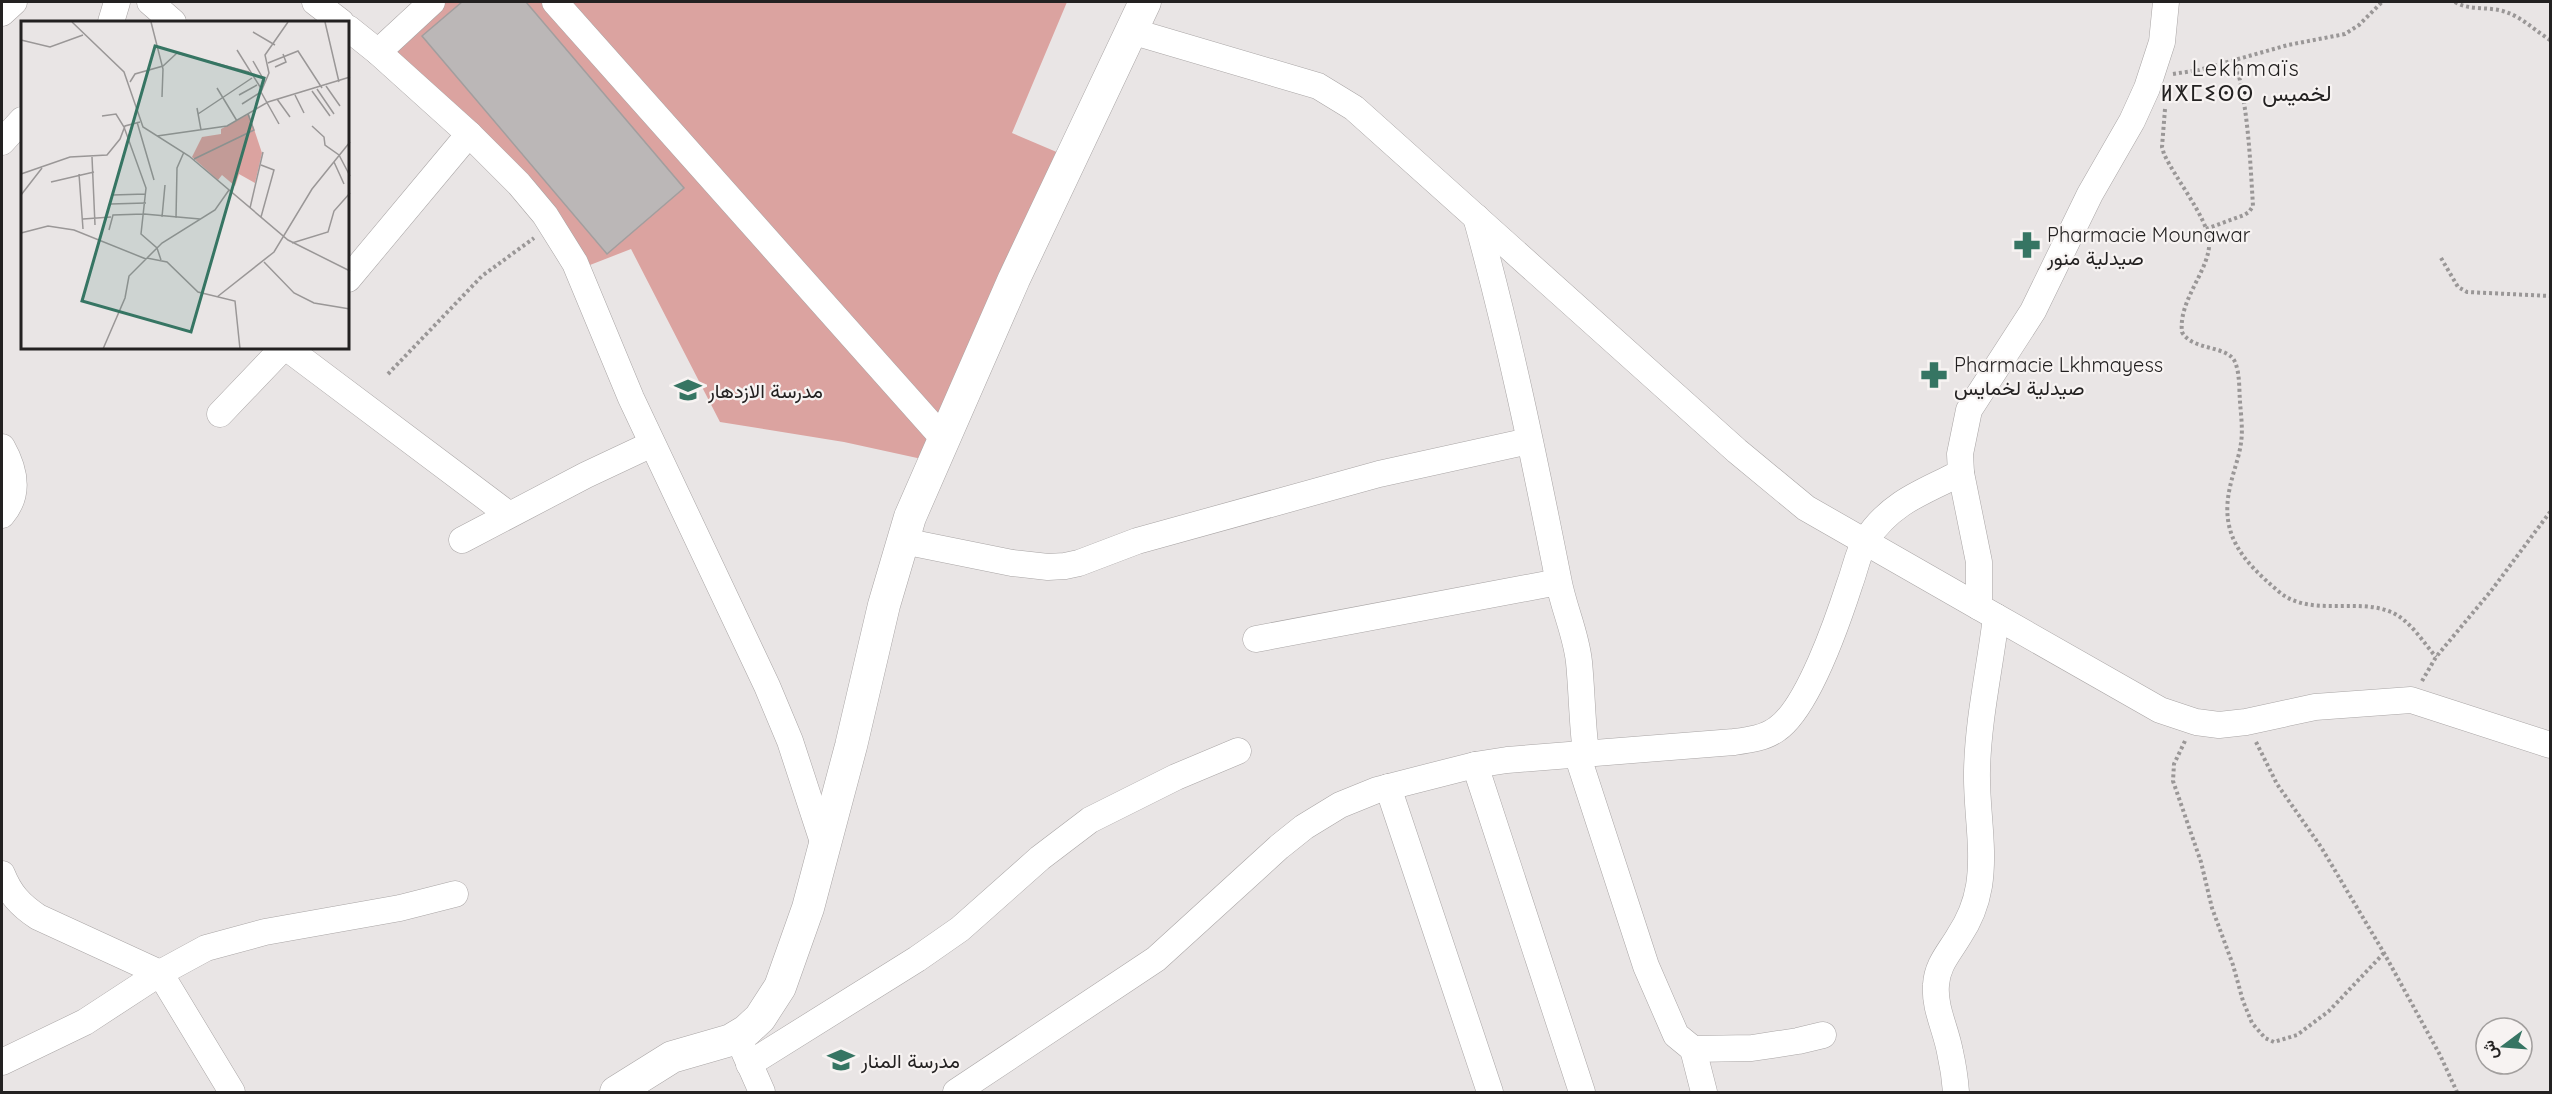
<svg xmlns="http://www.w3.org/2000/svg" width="2552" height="1094" viewBox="0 0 2552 1094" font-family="Quicksand,Vazirmatn,'Noto Sans Tifinagh',sans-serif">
	<rect width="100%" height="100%" fill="#e9e5e5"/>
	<!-- green -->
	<polygon fill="#dba3a0" points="436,2 1067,2 1012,133 1066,156 931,461 844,442 720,422 631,249 590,265 493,151 378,47"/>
	<!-- building -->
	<polygon fill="#bbb7b7" stroke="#a29e9e" stroke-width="1.5" points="462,2 526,2 684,188 607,254 422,36"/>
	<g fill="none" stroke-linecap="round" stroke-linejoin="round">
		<defs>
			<g id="minor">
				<polyline points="150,2 173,22"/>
				<polyline points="315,2 341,22"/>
				<polyline points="555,2 943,438"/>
				<polyline points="2166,2 2162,42 2147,88 2132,121 2090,194 2033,311 1969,410 1960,454 1961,473 1979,562 1979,607 2160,710 2196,722 2219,725 2246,722 2315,707 2411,700 2550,745"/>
				<polyline points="2,13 14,2"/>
				<polyline points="111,22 117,2"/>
				<polyline points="348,28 378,52 469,134 519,184 545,215 575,263 631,398 767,686 790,741 825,848"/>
				<polyline points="1131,31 1318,86 1354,108 1737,451 1806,508 1979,607"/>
				<polyline points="378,52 432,2"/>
				<polyline points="2,142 22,120"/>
				<path d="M1476,217C1509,336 1534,457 1558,578C1563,607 1576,633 1579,662C1582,692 1582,723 1586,753"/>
				<polyline points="348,279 469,134"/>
				<polyline points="287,348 508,514"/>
				<polyline points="220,414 283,348"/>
				<path d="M2,447C15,470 20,494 2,515"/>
				<polyline points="462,540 586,475 652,444"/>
				<polyline points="903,541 1012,563 1048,567 1065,566 1079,563 1137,541 1379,474 1529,441"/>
				<polyline points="1256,639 1558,582"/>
				<polyline points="1577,754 1646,966 1676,1035 1693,1049 1752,1048 1798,1041 1823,1035"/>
				<polyline points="1475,765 1582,1092"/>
				<polyline points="1388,787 1490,1092"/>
				<path d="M2,874C10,894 20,905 38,917L160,973L232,1092"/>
				<polyline points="743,1049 762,1092"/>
				<polyline points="1693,1049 1704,1092"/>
				<polyline points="2,1062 85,1022 160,973 206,948 265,932 400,908 455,894"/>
				<polyline points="749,1064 917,959 960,929 1040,858 1090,820 1176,777 1238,751"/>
				<path d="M956,1092L1156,959L1279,847L1304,827L1340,805L1377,790L1475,765L1507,760L1734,742C1749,740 1765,738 1777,729C1808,708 1838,620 1850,583C1855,570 1858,552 1866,540C1890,503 1922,492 1961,473"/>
				<path d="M1956,1092C1955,1079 1953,1065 1950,1052C1946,1029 1934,1008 1936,985C1937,965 1949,953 1959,936C1969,921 1976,904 1979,886C1985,848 1976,809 1977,771C1978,719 1990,668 1996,617"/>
			</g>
			<polyline id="tertiary" points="616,1092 672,1057 731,1040 746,1031 760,1018 780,987 808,908 851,746 884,605 910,517 1014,279 1145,2"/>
		</defs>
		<!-- minor casing -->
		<use href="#minor" stroke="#a9a5a5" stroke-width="27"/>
		<!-- tertiary casing -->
		<use href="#tertiary" stroke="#a9a5a5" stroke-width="33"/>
		<!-- path -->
		<g stroke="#9a9797" stroke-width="4" stroke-dasharray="3 3" stroke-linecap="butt">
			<path d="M2455,2C2469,11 2490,6 2506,12C2521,17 2536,31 2550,40"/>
			<polyline points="2173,74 2199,70 2288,45 2345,34 2359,25 2382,2"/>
			<path d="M2165,109L2162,147L2164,154C2175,178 2206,216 2209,240C2212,268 2178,299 2182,332C2192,351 2228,345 2235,362C2240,374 2239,389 2240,402C2241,415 2243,430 2241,443C2239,458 2233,472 2230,487C2219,535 2243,561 2278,591C2309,618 2355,597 2391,612C2410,620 2423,642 2436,657"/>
			<path d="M2206,229L2244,215L2249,212L2253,206C2250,157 2248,107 2235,60"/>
			<polyline points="2441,258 2458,287 2467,292 2550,296"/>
			<polyline points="388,374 482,276 534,238"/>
			<polyline points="2422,681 2436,657 2491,591 2550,512"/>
			<polyline points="2185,741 2174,764 2173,781 2201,862 2212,908 2233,965 2243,1001 2252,1023 2265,1038 2274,1042 2297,1035 2329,1011 2384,953"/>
			<polyline points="2256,742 2277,784 2321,847 2384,953 2440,1055 2457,1092"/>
		</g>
		<!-- minor -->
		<use href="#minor" stroke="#fff" stroke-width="26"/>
		<!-- tertiary -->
		<use href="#tertiary" stroke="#fff" stroke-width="32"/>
	</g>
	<!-- icons -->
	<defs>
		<symbol id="pharmacy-bare" viewBox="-9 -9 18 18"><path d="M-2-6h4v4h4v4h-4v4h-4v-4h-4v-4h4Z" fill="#367563" stroke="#f7f3f2" stroke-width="2.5" paint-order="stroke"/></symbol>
		<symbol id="school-bare" viewBox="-9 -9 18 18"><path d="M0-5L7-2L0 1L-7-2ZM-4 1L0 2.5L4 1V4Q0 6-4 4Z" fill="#367563" stroke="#f7f3f2" stroke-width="2.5" paint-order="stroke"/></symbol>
	</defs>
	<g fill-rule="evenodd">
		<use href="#pharmacy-bare" x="2008" y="226" width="38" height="38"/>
		<use href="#pharmacy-bare" x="1915" y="356" width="38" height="38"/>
		<use href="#school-bare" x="669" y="371" width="38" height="38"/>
		<use href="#school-bare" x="822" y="1041" width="38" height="38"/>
	</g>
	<g text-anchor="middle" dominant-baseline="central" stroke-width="4.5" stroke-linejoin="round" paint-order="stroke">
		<!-- poi labels -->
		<g font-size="20" fill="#232121" stroke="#f7f3f2" text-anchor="start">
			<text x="2047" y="234">Pharmacie Mounawar<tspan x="2047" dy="23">صيدلية منور</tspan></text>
			<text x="1954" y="364">Pharmacie Lkhmayess<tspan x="1954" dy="23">صيدلية لخمايس</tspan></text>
			<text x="708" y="390">مدرسة الازدهار</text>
			<text x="861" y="1060">مدرسة المنار</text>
		</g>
		<!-- quarter labels -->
		<g font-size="22" letter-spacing="1.5" fill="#232121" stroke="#f7f3f2">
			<text x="2246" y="68">Lekhmaïs<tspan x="2246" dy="25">ⵍⵅⵎⵉⵙⵙ لخميس</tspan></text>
		</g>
	</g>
	<!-- overview -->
	<g transform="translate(21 21)">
		<rect width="328" height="328" fill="#e9e5e5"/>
		<path d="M228,93L241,132L234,162L218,153L214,165L201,154L197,159L171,136L181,116L200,113V108Z" fill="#dba3a0"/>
		<path fill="none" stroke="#9a9797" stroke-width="1.5" d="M51,1L103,51L122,106L168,135L267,219L329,250M130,1L142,48L141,76M304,1L318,61M232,11L254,24M0,19L29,26L62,14M216,29L241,69M232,40L244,61M247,42L277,30L301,67M254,46L265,41L262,33M109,61L114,53L142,45L156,32L228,51M305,65L319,85M196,67L216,100M296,68L313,93M291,70L309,95M218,74L236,64M274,74L283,92M256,78L269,96M221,83L240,71M176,87L180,109M177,93L231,57M81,95L95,93L103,106L125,167L120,213L136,227L140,239M116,101L133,159M258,103L240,71L248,52L244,34L267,1M291,105L303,116L304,124L318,134L329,155M136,115L206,105L247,81L329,56M71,136L74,204M173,138L233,109L227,93M313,141L323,163M0,153L49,136L86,134L99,118L104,105L119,101M58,153L62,208M30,161L73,151M0,174L21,147M91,174L125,173M89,183L125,182M229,187L242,131M123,193L179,198M141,196L144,164M240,196L253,149L240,144M155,197L156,147L163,131M62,198L90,196M88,209L92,194L123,193M0,212L27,205L53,209L125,238M271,222L307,211L313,190L329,172M126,237L141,222L194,189L208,169M243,241L273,272L293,282L329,288M196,276L253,231L291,168L329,121M82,328L104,277L108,255L126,237L146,241L177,271L214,280L219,328"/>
		<path fill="#367563" fill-opacity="0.15" stroke="#367563" stroke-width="3" d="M134,25L243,57L170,311L61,280Z"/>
		<rect width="328" height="328" fill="none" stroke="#232121" stroke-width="3"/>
	</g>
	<!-- border -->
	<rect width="2552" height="1094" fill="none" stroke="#232121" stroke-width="6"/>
	<!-- north arrow -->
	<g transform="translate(2504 1046) rotate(254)"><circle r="28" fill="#f7f3f2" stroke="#a29f9e" stroke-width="1.5"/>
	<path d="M0-4.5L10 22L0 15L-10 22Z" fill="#367563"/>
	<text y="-9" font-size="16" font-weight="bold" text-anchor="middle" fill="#232121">ش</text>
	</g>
</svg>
